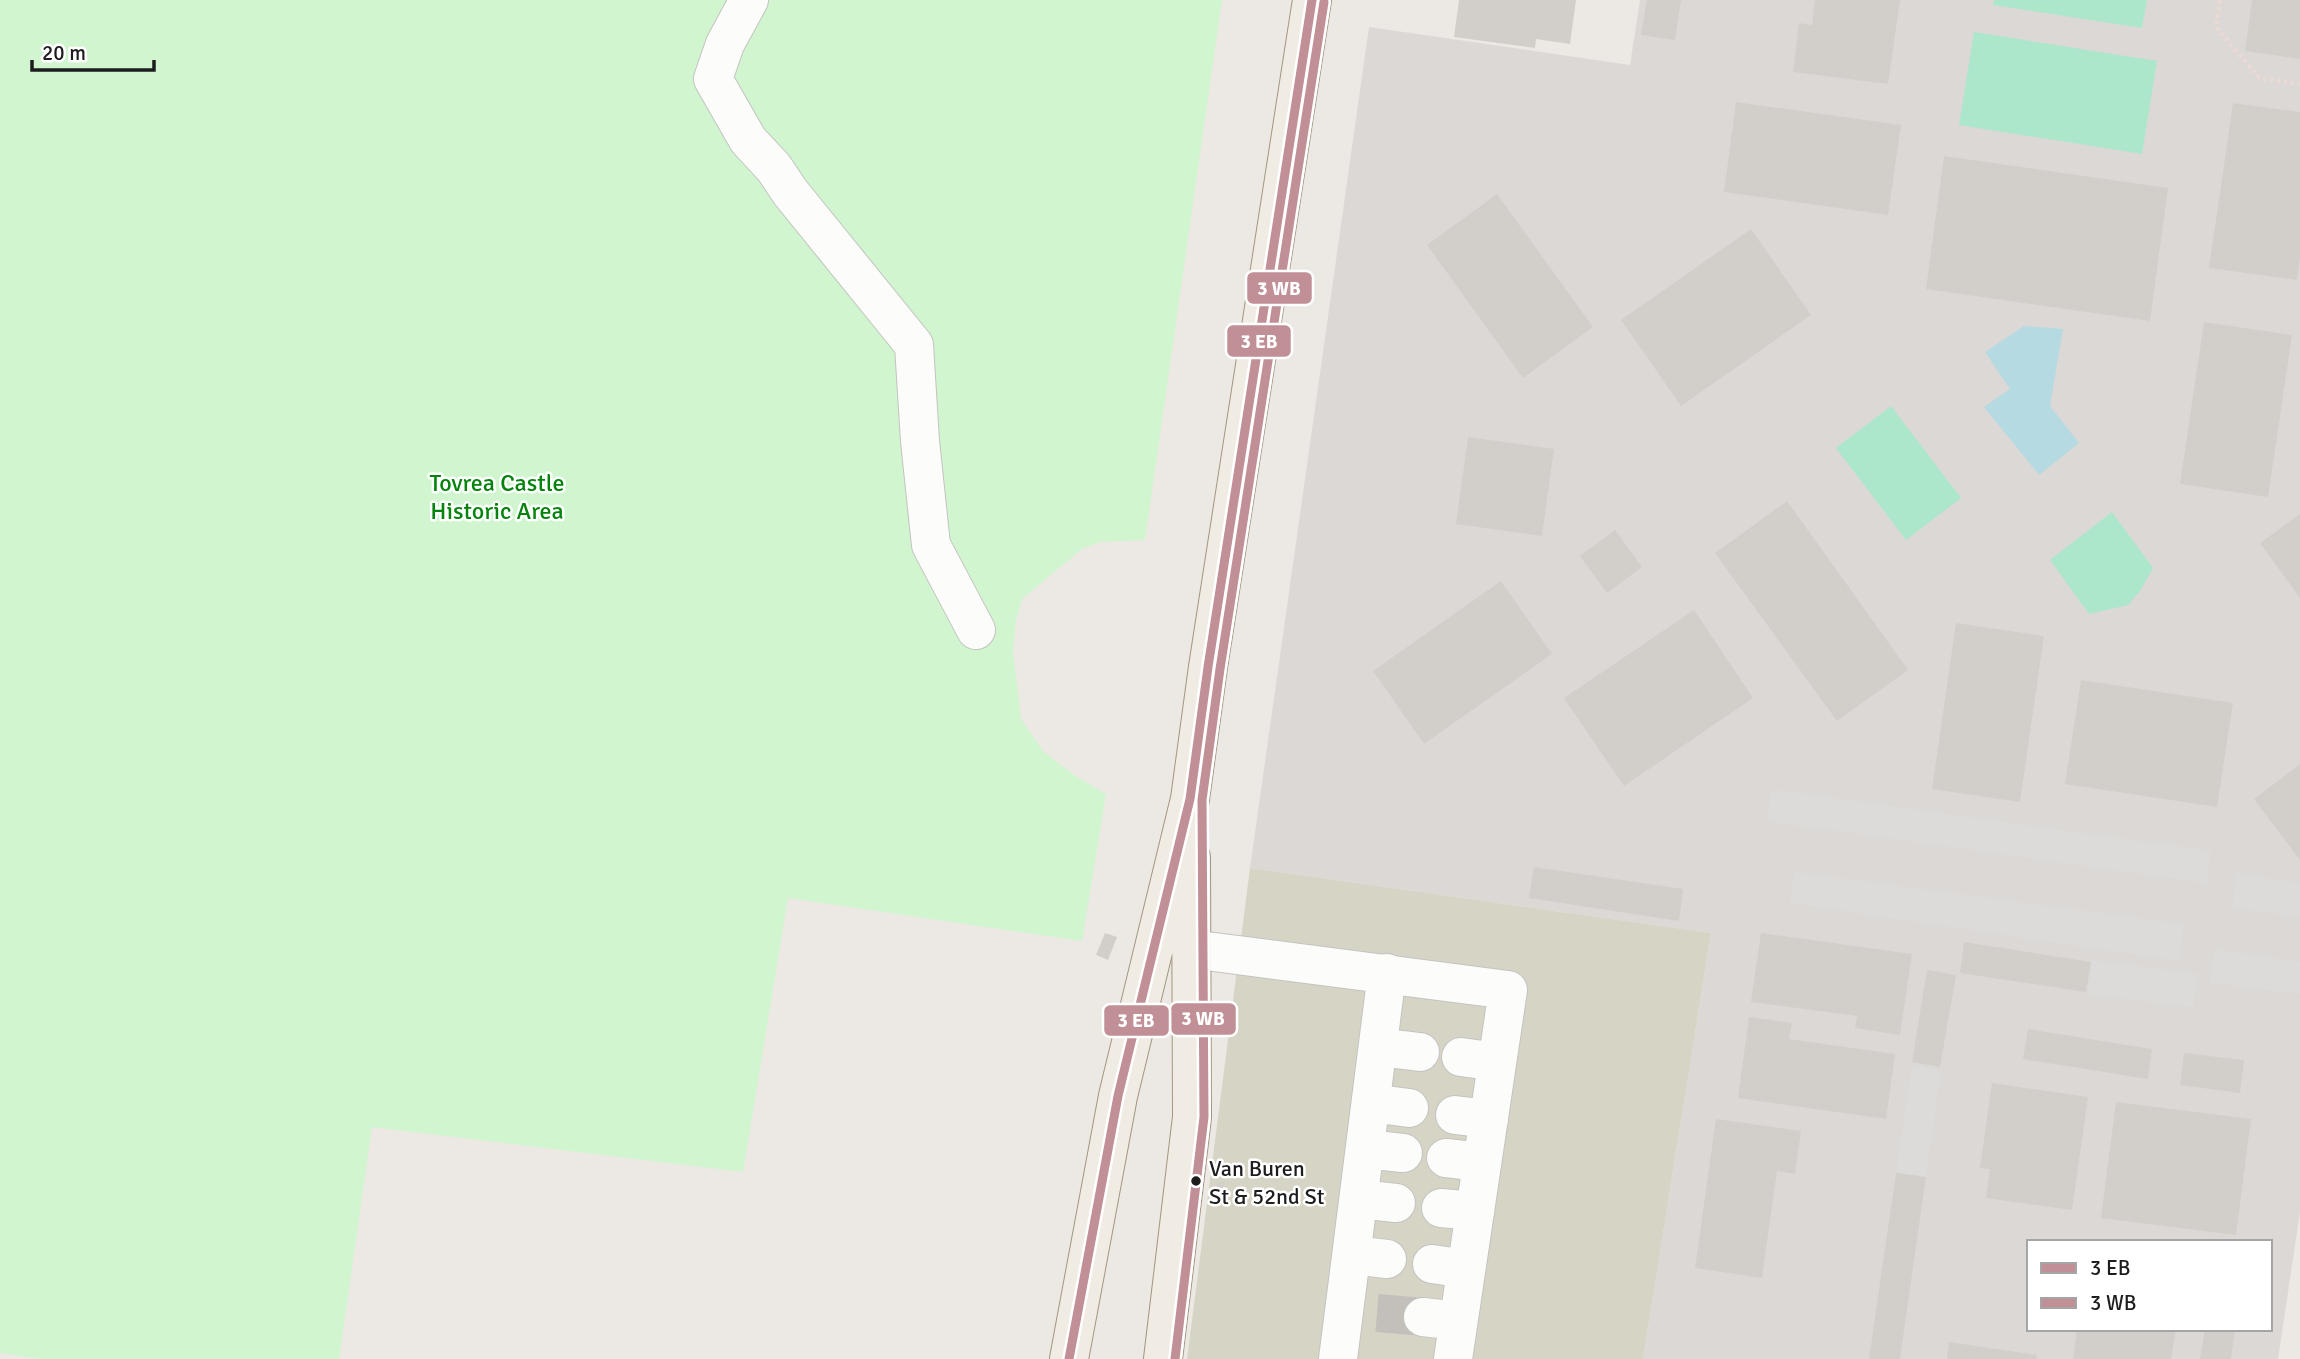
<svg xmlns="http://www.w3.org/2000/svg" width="2300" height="1359" viewBox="0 0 2300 1359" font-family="Signika,sans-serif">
	<rect width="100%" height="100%" fill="#ece9e4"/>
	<!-- residential -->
	<path fill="#dbd8d6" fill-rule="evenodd" d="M1640,0H2300V1212L2278,1359H1643L1711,933L1250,868L1369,27L1630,65ZM2029,1242H2270V1329H2029Z"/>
	<!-- construction -->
	<polygon fill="#d6d5c5" points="1250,868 1711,933 1643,1359 1187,1359"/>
	<!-- park -->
	<polygon fill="#d0f5cf" points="0,0 1222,0 1145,540 1100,542 1082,549 1022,599 1016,620 1013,651 1021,719 1043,751 1075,776 1106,794 1082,941 788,898 743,1172 372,1127 339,1359 41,1359 0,1353"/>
	<!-- pitch -->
	<g fill="#ace7cc">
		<polygon points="1994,0 2147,0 2142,28 1993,5"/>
		<polygon points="1974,32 2157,61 2142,154 1959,125"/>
		<polygon points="1891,406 1961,498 1906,540 1836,448"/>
		<polygon points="2112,512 2153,568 2140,591 2128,605 2089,614 2050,560"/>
	</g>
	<!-- parking -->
	<g fill="#dcdbd9">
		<polygon points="1772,789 2211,851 2207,883 1766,821"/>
		<polygon points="1794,872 2184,924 2179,961 1790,903"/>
		<polygon points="2237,874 2300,883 2300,917 2232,908"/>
		<polygon points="2215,949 2300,962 2300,994 2209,983"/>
		<polygon points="2092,960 2197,974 2193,1007 2088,994"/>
		<polygon points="1912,1065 1941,1071 1926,1176 1896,1172"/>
	</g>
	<!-- water -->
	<polygon fill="#b5dae2" points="2024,326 2063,329 2050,406 2079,443 2039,475 1984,407 2010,389 1985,352"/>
	<!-- building -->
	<g fill="#d2cfcb">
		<polygon points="1459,0 1576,0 1570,44 1536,39 1535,48 1454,37"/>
		<polygon points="1647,0 1681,0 1675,40 1641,35"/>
		<polygon points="1815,0 1900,0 1888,84 1793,72 1799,23 1812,25"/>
		<polygon points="2252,0 2300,0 2300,59 2245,51"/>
		<polygon points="1736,102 1901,125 1888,215 1724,192"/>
		<polygon points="2233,103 2300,112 2300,258 2297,280 2209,268"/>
		<polygon points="1944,156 2168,188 2150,321 1926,289"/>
		<polygon points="1497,194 1593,327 1523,378 1427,245"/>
		<polygon points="1751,229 1811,315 1681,406 1621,320"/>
		<polygon points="2204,322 2292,335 2268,497 2180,484"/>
		<polygon points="1468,437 1554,449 1542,536 1456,524"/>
		<polygon points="1787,501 1908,670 1837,721 1715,553"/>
		<polygon points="2300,514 2300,598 2260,543"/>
		<polygon points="1615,530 1642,567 1607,593 1580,556"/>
		<polygon points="1501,581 1552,654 1424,744 1373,671"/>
		<polygon points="1694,610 1753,698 1624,786 1564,698"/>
		<polygon points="1956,623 2044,636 2020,802 1932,789"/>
		<polygon points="2081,680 2233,703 2217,807 2065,784"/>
		<polygon points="2300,764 2300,860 2254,799"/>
		<polygon points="1534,867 1683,889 1679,921 1529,898"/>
		<polygon points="1105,933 1117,937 1108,960 1096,955"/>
		<polygon points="1761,933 1912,954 1900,1035 1855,1028 1857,1016 1751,1002"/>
		<polygon points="1964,942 2091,962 2086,992 1960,973"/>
		<polygon points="1927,970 1956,975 1940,1067 1912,1062"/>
		<polygon points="1749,1017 1792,1023 1789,1039 1895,1054 1886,1119 1738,1098"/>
		<polygon points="2028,1029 2152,1049 2148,1079 2023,1059"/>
		<polygon points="2184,1053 2244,1060 2240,1093 2180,1085"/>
		<polygon points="1992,1083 2088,1097 2072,1210 1986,1198 1990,1169 1980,1168"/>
		<polygon points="2116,1102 2251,1119 2236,1235 2101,1218"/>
		<polygon points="1716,1119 1801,1131 1795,1174 1777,1171 1762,1278 1695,1268"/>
		<polygon points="1896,1173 1926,1177 1900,1359 1869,1359"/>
		<polygon points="1224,1181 1221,1204 1212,1203 1214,1186"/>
		<polygon points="2077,1329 2176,1329 2171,1359 2073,1359"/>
		<polygon points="2205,1329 2235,1329 2231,1359 2200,1359"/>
		<polygon points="1949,1342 2037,1355 2036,1359 1947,1359"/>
	</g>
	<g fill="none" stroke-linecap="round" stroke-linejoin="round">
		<!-- minor-tunnel -->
		<polyline stroke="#c3c0bc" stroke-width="38" stroke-dasharray="38 19" stroke-linecap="butt" points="1377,1313 1423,1317"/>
		<defs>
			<g id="minor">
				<polyline points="749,0 725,44 713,79 748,140 774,168 790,192 914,345 920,441 931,545 976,630"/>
				<polyline points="1191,949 1508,990 1453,1359"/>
				<polyline points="1378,1047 1420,1052"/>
				<polyline points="1461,1057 1497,1062"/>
				<polyline points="1371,1103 1409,1108"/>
				<polyline points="1455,1115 1489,1119"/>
				<polyline points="1365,1149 1403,1153"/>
				<polyline points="1446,1158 1482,1162"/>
				<polyline points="1359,1199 1396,1203"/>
				<polyline points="1441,1208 1475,1211"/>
				<polyline points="1352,1255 1387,1259"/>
				<polyline points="1432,1264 1466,1269"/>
				<polyline points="1423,1317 1458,1321"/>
				<polyline points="1338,1359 1387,973"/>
			</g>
			<g id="major">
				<polyline points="1069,1359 1118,1096 1190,799 1208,667 1312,0"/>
				<polyline points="1163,1359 1192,1117 1191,857"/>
			</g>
		</defs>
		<!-- minor casing -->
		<use href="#minor" stroke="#c4c3c1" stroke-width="40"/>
		<!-- major casing -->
		<use href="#major" stroke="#a29681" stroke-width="40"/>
		<!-- path -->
		<polyline stroke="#ebd9d6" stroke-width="4.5" stroke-dasharray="3.5 3.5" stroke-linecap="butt" points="2220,0 2216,27 2259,78 2300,84"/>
		<!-- minor -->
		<use href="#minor" stroke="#fcfcfb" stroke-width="38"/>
		<!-- major -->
		<use href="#major" stroke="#f0ebe3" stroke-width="38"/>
		<defs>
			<polyline id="bus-1" points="1069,1359 1118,1096 1190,799 1208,667 1312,0"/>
			<polyline id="bus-2" points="1175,1359 1204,1117 1202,800 1220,669 1324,2"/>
		</defs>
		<!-- bus-1 casing -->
		<use href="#bus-1" stroke="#fff" stroke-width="14"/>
		<!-- bus-2 casing -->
		<use href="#bus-2" stroke="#fff" stroke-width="14"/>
		<!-- bus-1 -->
		<use href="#bus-1" stroke="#c18f96" stroke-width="9"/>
		<!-- bus-2 -->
		<use href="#bus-2" stroke="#c18f96" stroke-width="9"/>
	</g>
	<!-- markers -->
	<circle fill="#1d1d1d" stroke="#fff" stroke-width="2.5" cx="1196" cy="1181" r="6"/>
	<g text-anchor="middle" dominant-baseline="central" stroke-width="5" stroke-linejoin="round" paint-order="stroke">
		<!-- bus labels -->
		<g font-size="22" fill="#1d1d1d" stroke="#fff" text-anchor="start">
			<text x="1209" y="1168">Van Buren<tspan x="1209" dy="28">St &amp; 52nd St</tspan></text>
		</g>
		<!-- park labels -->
		<g font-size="24" fill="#02830a" stroke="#fff">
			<text x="497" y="483">Tovrea Castle<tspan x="497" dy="28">Historic Area</tspan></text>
		</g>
	</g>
	<g stroke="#fff" stroke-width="2.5">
		<rect x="1246" y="271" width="67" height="34" rx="7" fill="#c18f96"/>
		<rect x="1226" y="324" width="66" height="34" rx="7" fill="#c18f96"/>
		<rect x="1170" y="1002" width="67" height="34" rx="7" fill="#c18f96"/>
		<rect x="1103" y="1004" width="67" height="33" rx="7" fill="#c18f96"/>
	</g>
	<g font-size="19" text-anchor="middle" font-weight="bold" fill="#fff">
		<text x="1279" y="295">3 WB</text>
		<text x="1259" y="348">3 EB</text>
		<text x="1203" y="1025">3 WB</text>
		<text x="1136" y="1027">3 EB</text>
	</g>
	<!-- legend -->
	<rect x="2027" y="1240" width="245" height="91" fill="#ffffff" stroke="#a5a5a5" stroke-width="2"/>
	<rect x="2041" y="1263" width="35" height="10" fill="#c18f96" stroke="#a5a5a5" stroke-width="2"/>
	<text x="2090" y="1275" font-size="21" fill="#1d1d1d">3 EB</text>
	<rect x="2041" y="1298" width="35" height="10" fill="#c18f96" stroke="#a5a5a5" stroke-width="2"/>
	<text x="2090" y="1310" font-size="21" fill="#1d1d1d">3 WB</text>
	<!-- scale -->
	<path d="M32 60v10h122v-10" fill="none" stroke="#1d1d1d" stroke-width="3.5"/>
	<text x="42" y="60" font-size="21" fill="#1d1d1d" stroke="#ffffff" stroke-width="5" paint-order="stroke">20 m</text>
</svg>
